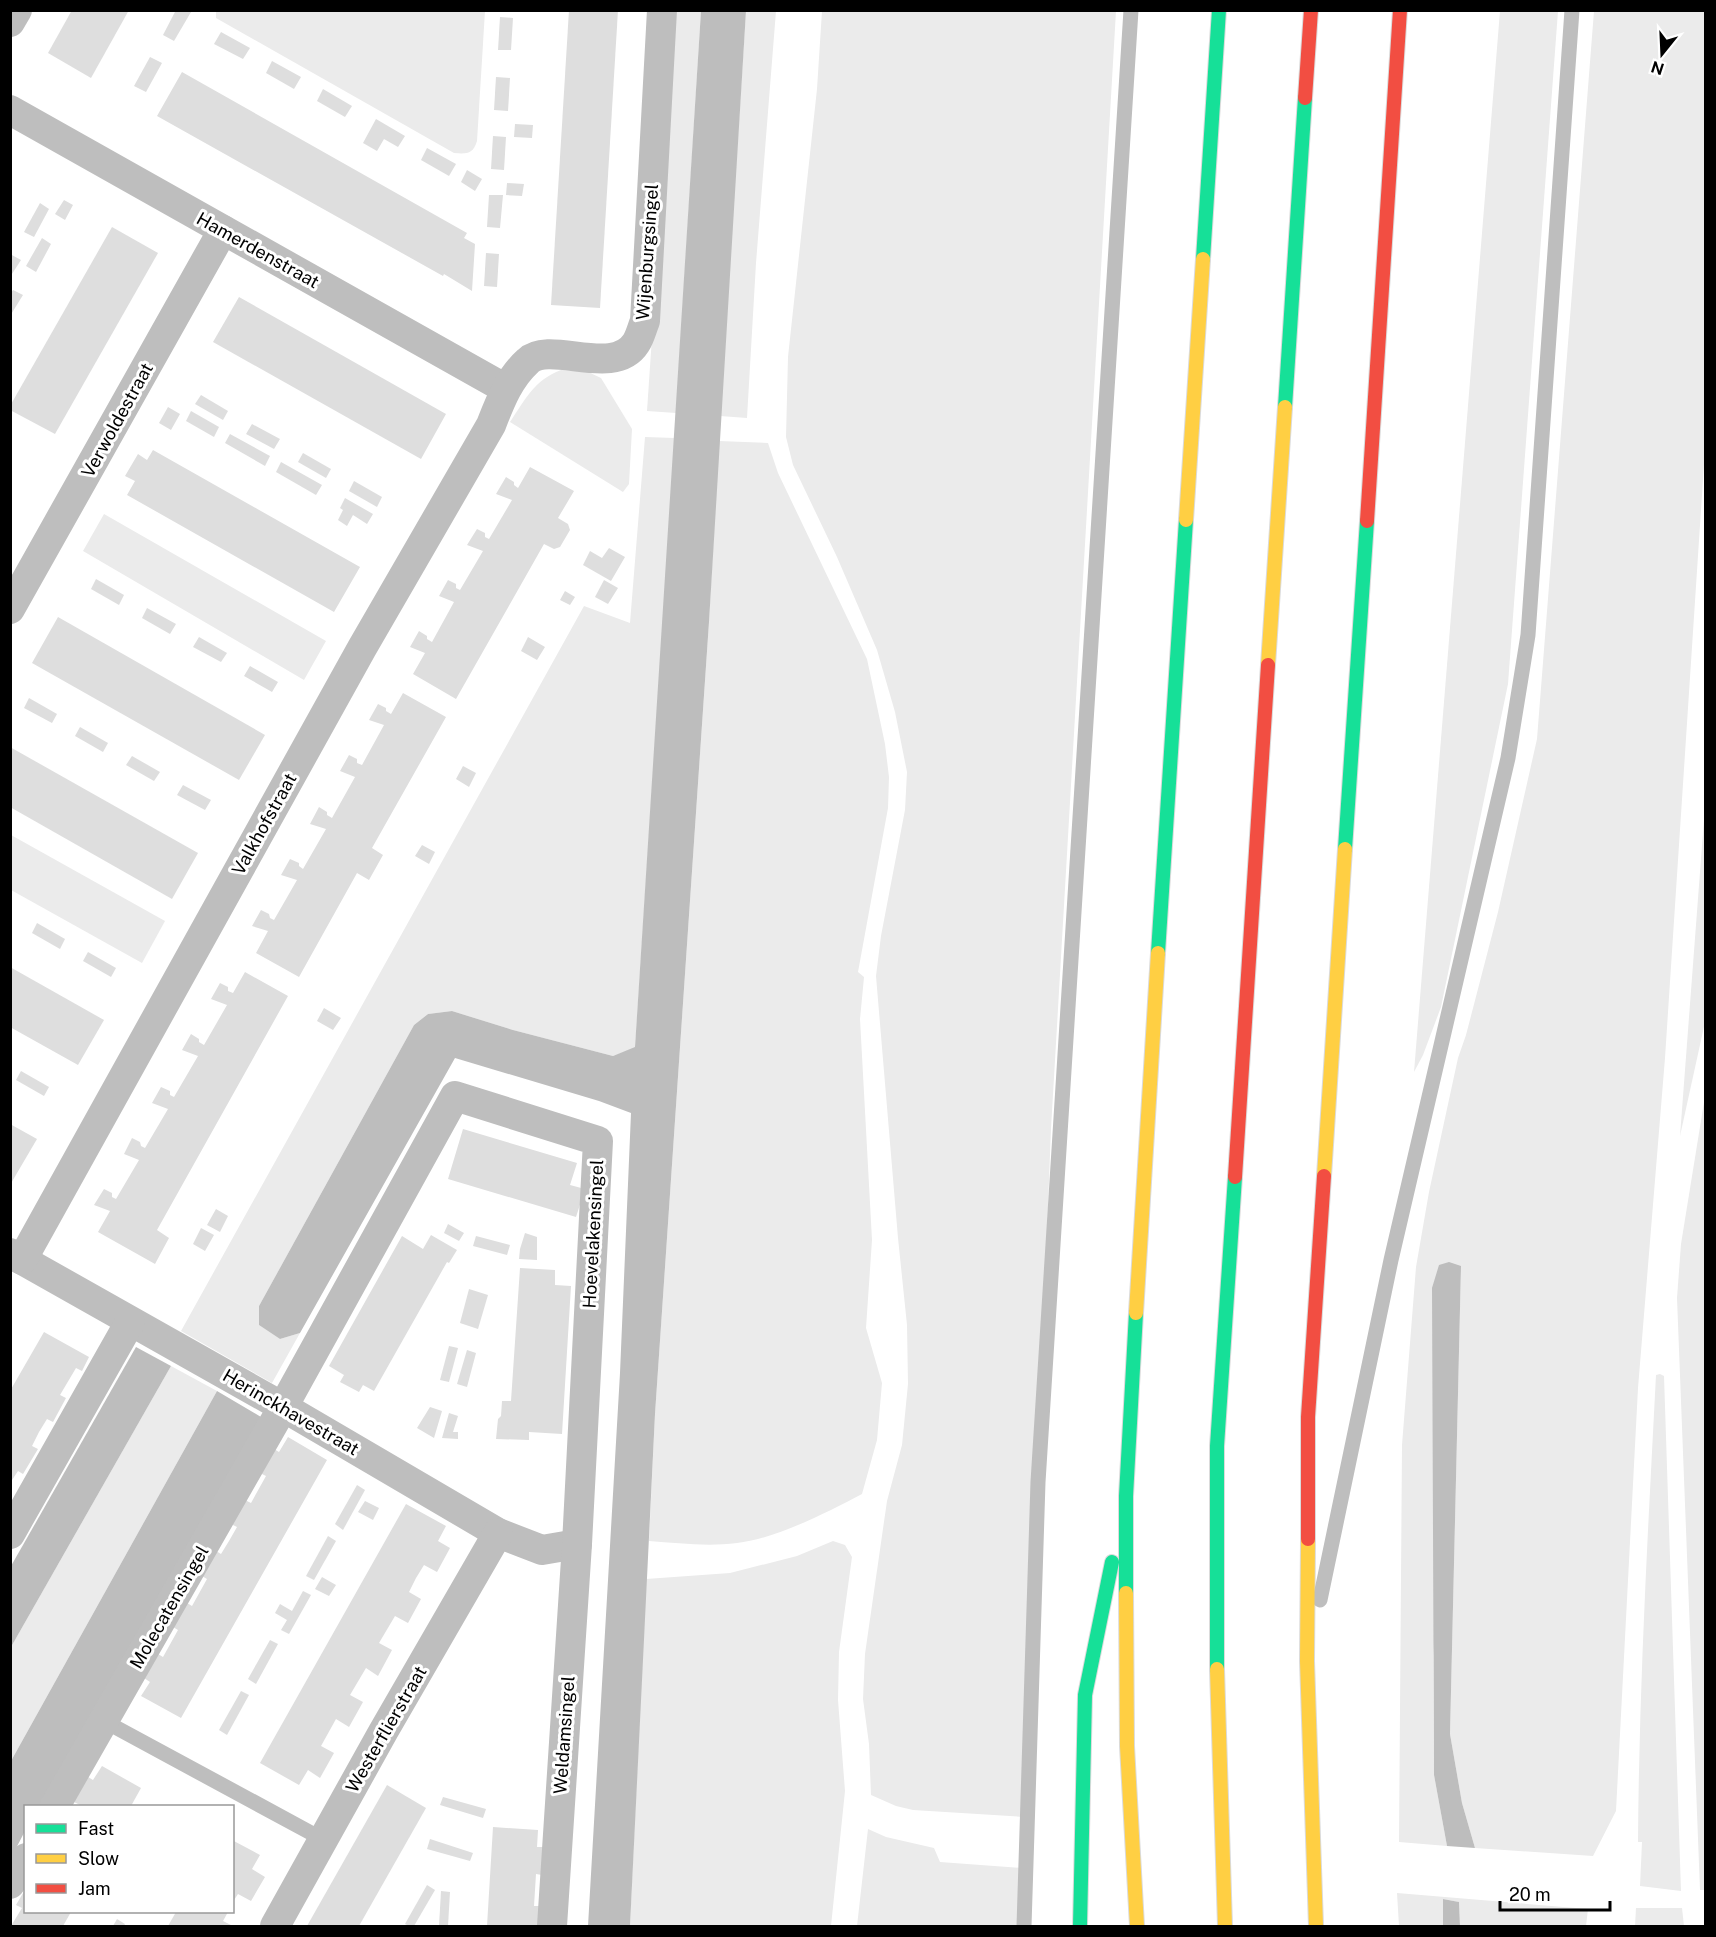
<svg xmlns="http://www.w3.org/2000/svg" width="1716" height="1937" viewBox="0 0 1716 1937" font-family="'Public Sans',sans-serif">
	<rect width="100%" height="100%" fill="#fff"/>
	<!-- green -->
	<g fill="#ebebeb">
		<path d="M216,11H485L477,141C473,154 467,154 454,153L216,18Z"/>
		<polygon points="674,11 701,11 676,413 647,411"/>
		<polygon points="746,11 776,11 756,263 747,418 720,416"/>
		<polygon points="822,11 1116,11 1051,1129 1024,1817 913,1810 896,1806 871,1795 869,1744 863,1699 865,1654 887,1501 902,1445 908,1384 907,1325 898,1238 876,976 881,936 905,810 907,772 895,712 877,650 837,557 793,465 786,437 788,357 817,89"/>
		<polygon points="1500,11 1558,11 1508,684 1441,1007 1423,1055 1414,1072"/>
		<polygon points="1594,11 1705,11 1705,449 1665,1058 1638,1388 1616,1811 1593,1856 1475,1848 1462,1803 1450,1734 1461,1266 1433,1656 1434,1775 1447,1846 1399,1842 1402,1445 1416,1267 1429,1192 1458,1058 1466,1035 1498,912 1537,739"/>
		<path d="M561,370L586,371L601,378L632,429L629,484L623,492L510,422C525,400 534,380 561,370Z"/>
		<polygon points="645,437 675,438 635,1048 613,1056 513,1030 452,1011 428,1014 414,1025 259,1306 259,1325 280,1339 300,1333 272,1383 181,1331 584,606 630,623"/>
		<path d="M719,441L768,443L778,473L867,659L885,744L889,777L888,808L858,972L864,977L860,1019L872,1240L866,1328L882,1383L877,1440L862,1494C828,1512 775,1539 737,1543C707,1547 678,1543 649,1541L655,1414L709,622Z"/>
		<polygon points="104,514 326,641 304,680 83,551"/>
		<polygon points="1705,806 1705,1022 1680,1136"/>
		<polygon points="11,835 165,921 142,963 11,890"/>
		<polygon points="1705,1096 1706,1890 1700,1890 1677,1298 1681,1244"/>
		<polygon points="171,1366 217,1391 11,1761 11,1647"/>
		<path d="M1660,1374L1664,1376L1681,1891L1640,1886L1642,1842H1638C1639,1686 1648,1530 1656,1375Z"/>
		<polygon points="833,1541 845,1545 852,1557 839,1652 838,1700 845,1791 831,1926 630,1926 646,1579 730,1573 797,1556"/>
		<polygon points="868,1829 886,1837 934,1848 940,1862 1023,1868 1021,1926 857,1926"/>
		<polygon points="1397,1893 1588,1909 1586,1926 1460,1926 1459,1902 1443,1899 1443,1926 1399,1926"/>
		<polygon points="1636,1908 1682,1908 1684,1926 1635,1926"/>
	</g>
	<!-- water -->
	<g fill="#bdbdbd">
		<polygon points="701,11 746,11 709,622 655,1414 630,1926 588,1926 620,1373 631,1113 599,1101 455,1058 300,1333 280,1339 259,1325 259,1306 414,1025 428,1014 452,1011 513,1030 613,1056 635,1047"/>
		<polygon points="1449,1262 1461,1266 1450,1734 1462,1803 1475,1848 1447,1846 1434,1775 1432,1288 1439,1265"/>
		<polygon points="136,1347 171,1366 11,1647 11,1566"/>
		<polygon points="217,1391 261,1417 40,1806 26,1806 25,1831 11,1858 11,1761"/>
		<polygon points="1443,1899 1459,1902 1460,1926 1443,1926"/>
	</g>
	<!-- building -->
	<g fill="#dedede">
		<polygon points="72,10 129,10 91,78 48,53"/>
		<polygon points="176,10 187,10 191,12 174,41 163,35"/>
		<polygon points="569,10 618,10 600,308 551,305"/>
		<polygon points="500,17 513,18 511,50 498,50"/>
		<polygon points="221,32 250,48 243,59 214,44"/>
		<polygon points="150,57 162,63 146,92 134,86"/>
		<polygon points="272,61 301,77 294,89 266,73"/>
		<polygon points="182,72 467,233 464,238 475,244 472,291 444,274 443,276 157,116"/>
		<polygon points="496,77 510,78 508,111 494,110"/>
		<polygon points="323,89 352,106 345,117 317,101"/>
		<polygon points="376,119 405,136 398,147 384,139 377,151 363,143"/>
		<polygon points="515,124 533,125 532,138 514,137"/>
		<polygon points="493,136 506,137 504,170 491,169"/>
		<polygon points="427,148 456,164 449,176 421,160"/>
		<polygon points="467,170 482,179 475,191 461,182"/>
		<polygon points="507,183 524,184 522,196 506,195"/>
		<polygon points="489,195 503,195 500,228 487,227"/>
		<polygon points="64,200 73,205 65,220 55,214"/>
		<polygon points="40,203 49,209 34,237 24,232"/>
		<polygon points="112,227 158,253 55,434 10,410 10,406"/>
		<polygon points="42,238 51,244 36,272 26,266"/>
		<polygon points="486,253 499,254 497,287 484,286"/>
		<polygon points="10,254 21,260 10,277"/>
		<polygon points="13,290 23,295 10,316 10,294"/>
		<polygon points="239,297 446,414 421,459 213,342"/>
		<polygon points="201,395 228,411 223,420 195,404"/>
		<polygon points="168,407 180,414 171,430 159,423"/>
		<polygon points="191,411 219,427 214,437 186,421"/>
		<polygon points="252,424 280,439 274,449 246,434"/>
		<polygon points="230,434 270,456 265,466 225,443"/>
		<polygon points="153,450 360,567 334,612 127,495 135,481 125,476 138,454 147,460"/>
		<polygon points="303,453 331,469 326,478 298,462"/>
		<polygon points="281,462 322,485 316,495 276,472"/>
		<polygon points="530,467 574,491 558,518 568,524 570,530 560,547 554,549 544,544 456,699 413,674 425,653 410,647 419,631 427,636 427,639 432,642 454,602 439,596 448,580 456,584 456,588 460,590 483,551 467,545 477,529 485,533 485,537 489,539 512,500 496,494 506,477 514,482 514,485 518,488"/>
		<polygon points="354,481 382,497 377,507 349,491"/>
		<polygon points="345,498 373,514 367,524 353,515 347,526 338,520 343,510 340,508"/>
		<polygon points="609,548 625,557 611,581 583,565 590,551 602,558"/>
		<polygon points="96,579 124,595 119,605 91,589"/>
		<polygon points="604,580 618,588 608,604 595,597"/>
		<polygon points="565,591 575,597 570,605 560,600"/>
		<polygon points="147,608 176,624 170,634 142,618"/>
		<polygon points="58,617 265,735 239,780 32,663"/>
		<polygon points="199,637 227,653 221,662 193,647"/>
		<polygon points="528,637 545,647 537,660 521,651"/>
		<polygon points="250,666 278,682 272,692 244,676"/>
		<polygon points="403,693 446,717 372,848 383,855 369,880 357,873 299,977 256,953 268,931 252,926 261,910 269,914 270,918 274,920 297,880 281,875 290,859 299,863 299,866 303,869 326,829 310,824 319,807 327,812 327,815 332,818 355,777 340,771 349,755 357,759 357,763 362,765 384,725 369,720 378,704 386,708 386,711 391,714"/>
		<polygon points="29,698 57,714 52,723 24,708"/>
		<polygon points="80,727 108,743 103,752 75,736"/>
		<polygon points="10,747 198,853 172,899 10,807"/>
		<polygon points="132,756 160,772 154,781 126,765"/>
		<polygon points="463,766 476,773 469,787 456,779"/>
		<polygon points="183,785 211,800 205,810 177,795"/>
		<polygon points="422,845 435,852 429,864 415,856"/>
		<polygon points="37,923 65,939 60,949 32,933"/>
		<polygon points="88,952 116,968 111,977 83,961"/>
		<polygon points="10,967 104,1020 78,1065 10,1027"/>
		<polygon points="245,972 288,996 157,1230 169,1238 155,1264 98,1232 110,1211 94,1205 104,1189 112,1193 112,1197 116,1199 139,1160 124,1154 132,1138 140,1142 141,1146 145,1148 168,1109 152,1103 161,1087 170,1091 170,1095 174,1097 198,1056 182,1050 191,1034 199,1039 199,1042 204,1045 227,1005 211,999 220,983 228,987 228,991 233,993"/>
		<polygon points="324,1008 341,1018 333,1030 317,1021"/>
		<polygon points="21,1071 49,1087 44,1096 16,1080"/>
		<polygon points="10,1124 37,1139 10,1185"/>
		<polygon points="463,1129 577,1163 570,1185 585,1189 576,1217 448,1179"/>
		<polygon points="216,1209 228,1216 220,1232 207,1225"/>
		<polygon points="448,1224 464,1233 459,1241 444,1233"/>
		<polygon points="201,1228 214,1235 205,1251 193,1244"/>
		<polygon points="525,1233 537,1237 537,1260 519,1259 520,1249"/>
		<polygon points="431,1235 457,1250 449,1263 447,1262 374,1391 363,1385 359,1392 340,1382 344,1375 329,1366 402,1236 423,1249"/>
		<polygon points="476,1236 510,1245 507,1255 473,1246"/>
		<polygon points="520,1268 555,1270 555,1285 571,1286 562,1434 529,1432 529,1440 496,1439 498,1419 501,1416 502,1401 511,1401"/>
		<polygon points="469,1289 488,1295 478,1329 460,1323"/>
		<polygon points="44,1332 89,1357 82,1371 76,1368 60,1395 66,1398 53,1422 47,1419 39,1432 32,1446 38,1449 23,1474 18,1471 10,1483 10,1391"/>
		<polygon points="449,1346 458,1348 449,1382 440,1380"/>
		<polygon points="467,1350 476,1353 467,1387 457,1384"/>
		<polygon points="430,1407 442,1411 434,1438 417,1428"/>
		<polygon points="449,1413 458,1416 453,1432 458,1432 458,1439 442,1438"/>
		<polygon points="288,1437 327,1460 181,1718 141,1696 150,1682 144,1678 158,1654 163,1657 178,1630 173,1627 187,1603 192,1606 207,1579 202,1576 216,1551 221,1554 229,1541 237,1527 231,1524 245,1500 251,1503 266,1476 260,1473 274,1449 279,1452"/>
		<polygon points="357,1485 365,1490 343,1530 335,1524"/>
		<polygon points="365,1501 379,1508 373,1520 358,1512"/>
		<polygon points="406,1504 446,1526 438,1541 450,1548 437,1572 424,1565 416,1578 409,1592 421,1599 408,1623 395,1616 379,1643 392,1650 378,1676 366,1668 350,1695 363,1702 349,1727 336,1719 321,1746 334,1753 320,1778 308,1770 299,1785 260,1763"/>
		<polygon points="328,1536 336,1541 314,1580 306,1576"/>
		<polygon points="322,1577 336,1585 329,1596 315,1589"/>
		<polygon points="303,1591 311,1595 289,1634 281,1630 287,1620 275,1613 280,1604 292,1611"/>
		<polygon points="270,1640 278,1644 256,1684 248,1679"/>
		<polygon points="241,1691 249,1695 227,1735 219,1730"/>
		<polygon points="102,1766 141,1788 131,1806 79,1806 80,1805 74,1802 88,1777 93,1780"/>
		<polygon points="387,1785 426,1808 359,1926 307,1926"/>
		<polygon points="443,1797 486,1809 483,1818 440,1805"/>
		<polygon points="493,1827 538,1830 537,1847 544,1847 542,1875 536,1874 534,1906 540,1906 539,1926 487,1926"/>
		<polygon points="430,1839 473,1853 470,1861 427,1849"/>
		<polygon points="232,1840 260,1855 252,1869 265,1877 251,1901 238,1894 232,1903"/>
		<polygon points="427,1885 435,1890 414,1926 409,1926 405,1924"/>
		<polygon points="26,1888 26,1912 71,1912 63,1926 11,1926 22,1908 16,1905"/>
		<polygon points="441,1891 450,1892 448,1926 439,1926"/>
		<polygon points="176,1912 228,1912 223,1921 233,1926 168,1926"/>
		<polygon points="117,1919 125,1924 124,1926 113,1926"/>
	</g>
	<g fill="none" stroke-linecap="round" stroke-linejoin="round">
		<defs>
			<g id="fast">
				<polyline points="1203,259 1219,10"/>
				<polyline points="1285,407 1305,98"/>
				<polyline points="1345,849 1367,521"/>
				<polyline points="1158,953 1186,520"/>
				<polyline points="1126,1593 1126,1496 1136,1313"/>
				<polyline points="1217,1669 1217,1446 1235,1177"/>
				<polyline points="1080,1926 1085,1695 1112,1562"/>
			</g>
			<g id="slow">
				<polyline points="1186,520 1203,259"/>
				<polyline points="1268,665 1285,407"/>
				<polyline points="1324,1176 1345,849"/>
				<polyline points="1136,1313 1158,953"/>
				<polyline points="1308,1539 1307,1661 1316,1926"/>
				<polyline points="1126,1593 1127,1746 1137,1926"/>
				<polyline points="1217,1669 1225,1926"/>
			</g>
			<g id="jam">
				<polyline points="1305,98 1311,10"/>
				<polyline points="1367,521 1400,10"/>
				<polyline points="1235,1177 1268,665"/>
				<polyline points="1308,1539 1308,1417 1324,1176"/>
			</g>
		</defs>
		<!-- fast casing -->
		<use href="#fast" stroke="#dbdbdb" stroke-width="16"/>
		<!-- slow casing -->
		<use href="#slow" stroke="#dbdbdb" stroke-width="16"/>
		<!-- jam casing -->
		<use href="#jam" stroke="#dbdbdb" stroke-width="16"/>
		<!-- lane -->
		<g stroke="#bebebe" stroke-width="15">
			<polyline points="1320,1600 1391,1260 1508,758 1528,635 1572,10"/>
			<polyline points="104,1721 324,1840"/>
			<polyline points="1024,1926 1038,1482 1131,10"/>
		</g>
		<!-- street -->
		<g stroke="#bebebe" stroke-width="30">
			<polyline points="10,22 17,10"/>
			<polyline points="10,110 506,389"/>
			<polyline points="10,609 223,230"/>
			<polyline points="10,1253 283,1407 498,1533 542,1550 577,1544"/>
			<path d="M22,1260L362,648L491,425C500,402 509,378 528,361C550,340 614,378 636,343C640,337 642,328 645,321L662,10"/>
			<polyline points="10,1534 130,1322"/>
			<polyline points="55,1806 283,1407 455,1096 598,1141 577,1544 552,1926"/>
			<polyline points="10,1884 26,1858"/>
			<polyline points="275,1926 383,1732 498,1533"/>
		</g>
		<!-- fast -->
		<use href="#fast" stroke="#16e098" stroke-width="14"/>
		<!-- slow -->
		<use href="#slow" stroke="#ffcf43" stroke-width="14"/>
		<!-- jam -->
		<use href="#jam" stroke="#f24e42" stroke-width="14"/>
	</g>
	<g text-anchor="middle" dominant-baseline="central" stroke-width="6" stroke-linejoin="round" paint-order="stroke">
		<!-- street labels -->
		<g font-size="18" fill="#000" stroke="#fff">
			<text transform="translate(258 250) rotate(29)">Hamerdenstraat</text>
			<text transform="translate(647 252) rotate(-86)">Wijenburgsingel</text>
			<text transform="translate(117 420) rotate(-61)">Verwoldestraat</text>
			<text transform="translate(264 824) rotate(-61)">Valkhofstraat</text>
			<text transform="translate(593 1234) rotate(-87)">Hoevelakensingel</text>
			<text transform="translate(291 1412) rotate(30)">Herinckhavestraat</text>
			<text transform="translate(169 1607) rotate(-60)">Molecatensingel</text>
			<text transform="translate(386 1729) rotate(-60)">Westerflierstraat</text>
			<text transform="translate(564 1735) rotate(-86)">Weldamsingel</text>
		</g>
	</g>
	<!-- border -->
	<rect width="1716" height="1937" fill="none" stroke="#000000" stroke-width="24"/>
	<!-- legend -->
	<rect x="24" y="1805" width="210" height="108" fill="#ffffff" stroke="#999999" stroke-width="1.5"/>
	<rect x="36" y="1824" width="30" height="9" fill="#16e098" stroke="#999999" stroke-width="1.5"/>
	<text x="78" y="1835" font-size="18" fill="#000000">Fast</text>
	<rect x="36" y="1854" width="30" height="9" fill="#ffcf43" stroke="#999999" stroke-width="1.5"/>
	<text x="78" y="1865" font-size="18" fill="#000000">Slow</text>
	<rect x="36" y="1884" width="30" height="9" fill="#f24e42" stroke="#999999" stroke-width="1.5"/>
	<text x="78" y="1895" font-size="18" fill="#000000">Jam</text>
	<!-- north arrow -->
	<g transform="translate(1662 54) rotate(198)" stroke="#ffffff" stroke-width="4.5" paint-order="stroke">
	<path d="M0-4.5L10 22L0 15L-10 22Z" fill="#000000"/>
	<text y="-9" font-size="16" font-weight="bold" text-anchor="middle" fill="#000000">N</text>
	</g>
	<!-- scale -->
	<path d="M1500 1901v9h110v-9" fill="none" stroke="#000000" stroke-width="3"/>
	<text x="1509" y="1901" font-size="18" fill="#000000" stroke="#ffffff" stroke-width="4.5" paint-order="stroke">20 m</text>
</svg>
